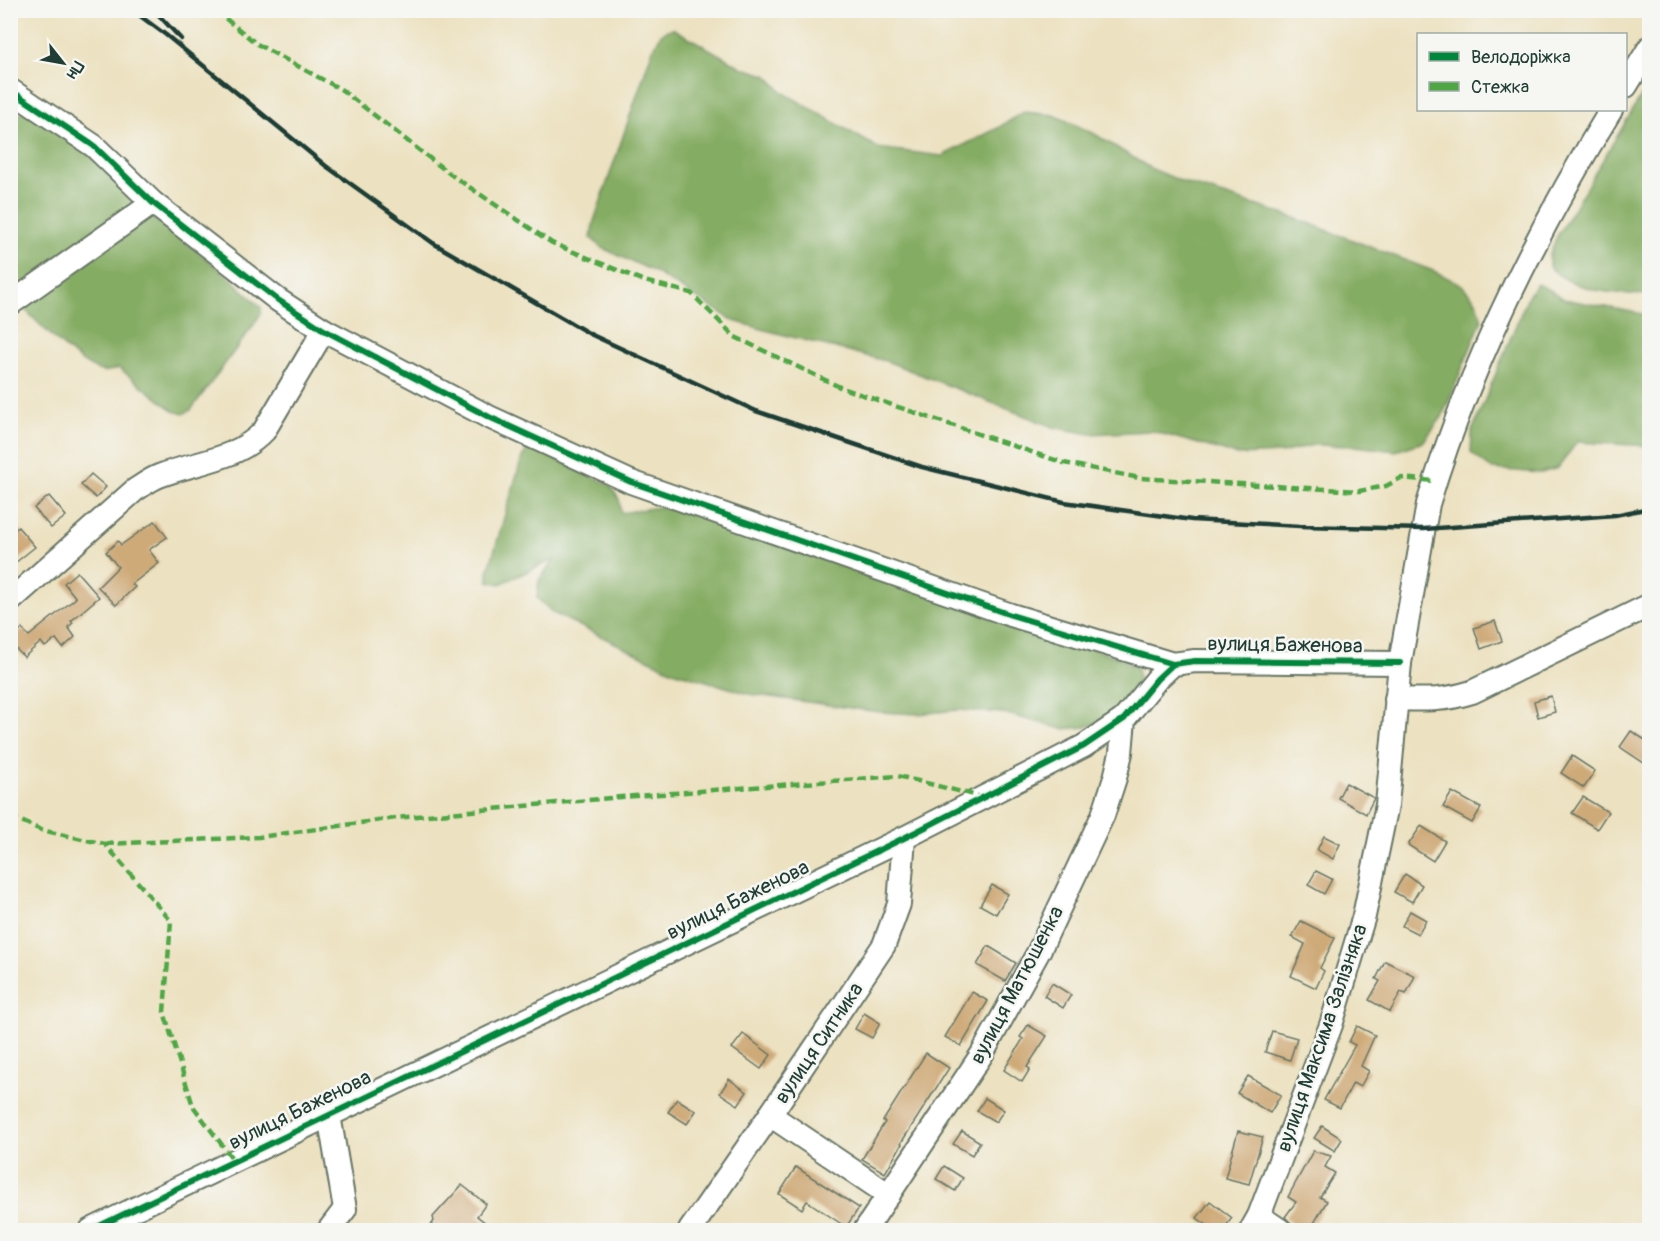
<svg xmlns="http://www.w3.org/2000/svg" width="1660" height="1241" viewBox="0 0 1660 1241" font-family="Pangolin,sans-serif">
	<rect width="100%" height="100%" fill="#f6f6f2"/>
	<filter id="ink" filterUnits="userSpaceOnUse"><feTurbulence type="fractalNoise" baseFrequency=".0167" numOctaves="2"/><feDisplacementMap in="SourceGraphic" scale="12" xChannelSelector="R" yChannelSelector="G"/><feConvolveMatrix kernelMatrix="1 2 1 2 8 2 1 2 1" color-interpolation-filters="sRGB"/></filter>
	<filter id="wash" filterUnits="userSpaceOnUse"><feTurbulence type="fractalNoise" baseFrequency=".008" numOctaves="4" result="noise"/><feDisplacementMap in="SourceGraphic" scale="24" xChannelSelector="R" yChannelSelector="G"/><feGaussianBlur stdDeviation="1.35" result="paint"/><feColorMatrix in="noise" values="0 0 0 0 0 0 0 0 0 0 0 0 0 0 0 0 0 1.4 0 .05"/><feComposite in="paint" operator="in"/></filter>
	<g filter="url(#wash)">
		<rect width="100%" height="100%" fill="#ece1c0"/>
		<!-- forest -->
		<g fill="#84ac62" stroke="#52744b" stroke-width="1.5">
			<polygon points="672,28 743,68 766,75 784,93 878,148 942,156 996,129 1024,112 1054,115 1093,133 1150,168 1183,182 1295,218 1436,272 1462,285 1476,301 1482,320 1442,417 1423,442 1396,451 1355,446 1313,445 1282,453 1238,455 1152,431 1090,434 1053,427 886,361 765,330 734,321 653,271 602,248 591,238 593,224 652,51 661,34"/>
			<path d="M1649,83V295C1614,293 1576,293 1549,267V256L1557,236Z"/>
			<path d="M22,112C64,122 109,172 140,201L20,286L11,285L10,123Z"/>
			<path d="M152,217L162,223L230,278L261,307V313L255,323L191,410L183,414L174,411L119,368C113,370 106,373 101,371C77,364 42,326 24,309V303Z"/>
			<polygon points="1537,284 1548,289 1564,299 1649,315 1649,446 1577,442 1558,468 1541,473 1492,469 1471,453 1472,431 1528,296"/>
			<polygon points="529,447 541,451 610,485 619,499 621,513 664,506 689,512 1119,658 1137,668 1139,679 1128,697 1110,717 1086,727 1063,729 1003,713 958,710 918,714 879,712 749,694 673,671 553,613 537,598 539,580 555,559 500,584 488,581 488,572 522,457"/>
		</g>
		<g id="blocks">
			<!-- building -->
			<g fill="#cfaa79">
				<polygon points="91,474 106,487 96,498 81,485"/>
				<polygon points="49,496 66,516 51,528 34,508"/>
				<polygon points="155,521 167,537 149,550 159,563 132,584 135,587 116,605 98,587 118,567 106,552 118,541 121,545"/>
				<polygon points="18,527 35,547 10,567 10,534"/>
				<polygon points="77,572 99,597 71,621 73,623 68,627 75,637 63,648 56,639 45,647 41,642 24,657 10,643 10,640 22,629 29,636 76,598 64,583"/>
				<polygon points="1495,621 1502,641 1481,649 1474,628"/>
				<polygon points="1551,696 1555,712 1538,717 1534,701"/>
				<polygon points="1631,731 1650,743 1650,767 1620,747"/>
				<polygon points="1572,756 1595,771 1584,788 1561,773"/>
				<polygon points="1346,783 1374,798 1366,814 1338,798"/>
				<polygon points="1452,792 1481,808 1472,823 1443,807"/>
				<polygon points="1583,797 1608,812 1597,829 1572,813"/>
				<polygon points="1421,826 1445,841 1433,861 1408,845"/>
				<polygon points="1324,836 1340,844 1333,859 1317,850"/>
				<polygon points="1316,871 1332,879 1324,894 1308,885"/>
				<polygon points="1405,874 1422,885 1412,902 1394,892"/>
				<polygon points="992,885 1008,894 996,914 980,905"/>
				<polygon points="1410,911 1426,920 1418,934 1402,926"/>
				<polygon points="1301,921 1335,938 1320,968 1324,971 1316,988 1291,976 1305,944 1292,937"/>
				<polygon points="988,946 1016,963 1005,981 977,965"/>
				<polygon points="1385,961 1415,976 1406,994 1401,992 1390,1012 1369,1000 1380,981 1376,979"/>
				<polygon points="1052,983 1071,995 1063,1008 1044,996"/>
				<polygon points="972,992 988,1001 961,1046 945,1037"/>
				<polygon points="864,1013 880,1023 872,1038 855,1029"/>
				<polygon points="1028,1025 1047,1036 1027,1067 1030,1069 1022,1082 1004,1070 1023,1039 1020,1037"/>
				<polygon points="1357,1026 1375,1035 1361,1066 1369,1071 1360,1087 1353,1083 1340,1108 1324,1100 1355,1045 1349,1042"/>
				<polygon points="1272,1031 1297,1038 1290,1060 1265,1052"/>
				<polygon points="743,1034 771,1055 761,1069 732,1048"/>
				<polygon points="926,1053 949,1068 901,1143 902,1144 885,1173 862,1159 885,1122 883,1121"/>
				<polygon points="1248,1076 1281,1095 1270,1113 1237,1093"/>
				<polygon points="729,1079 747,1092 738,1105 720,1093"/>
				<polygon points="985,1098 1004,1110 996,1122 977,1111"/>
				<polygon points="677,1099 696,1111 687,1124 668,1112"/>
				<polygon points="1322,1126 1342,1139 1335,1151 1314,1138"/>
				<polygon points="962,1131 980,1142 972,1155 953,1144"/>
				<polygon points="1238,1131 1263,1137 1249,1184 1225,1178"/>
				<polygon points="1313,1151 1331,1156 1325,1167 1335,1173 1320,1197 1327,1201 1310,1230 1293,1230 1292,1224 1285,1217 1296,1202 1288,1197"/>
				<polygon points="944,1166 963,1178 955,1191 936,1179"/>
				<polygon points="796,1167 859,1208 846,1227 807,1201 802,1209 779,1194"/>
				<polygon points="462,1185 486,1204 477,1216 495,1230 428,1230 434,1221 433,1217"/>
				<polygon points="1210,1201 1232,1218 1223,1230 1214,1230 1197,1218"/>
			</g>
		</g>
	</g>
	<g filter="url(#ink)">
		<use href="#blocks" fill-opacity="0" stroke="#677665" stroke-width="1.5"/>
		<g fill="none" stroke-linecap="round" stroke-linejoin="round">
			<defs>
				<g id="minor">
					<polyline points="1626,86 1650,47"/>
					<polyline points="10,90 94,146 153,203 278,300 324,330 489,417 631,482 1011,615 1173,664"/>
					<polyline points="10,304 153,203"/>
					<path d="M10,601L135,490C143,485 151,479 159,476C195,462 237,460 264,431L324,330"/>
					<path d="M1396,699C1427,700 1443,701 1472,692L1650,605"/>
					<polyline points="770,1115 889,1195"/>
					<polyline points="1259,1216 1280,1230"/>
					<polyline points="91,1230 904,838 1084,746 1124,719 1157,679 1173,664 1195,661 1400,663"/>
					<polyline points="329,1230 345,1209 329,1115"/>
					<polyline points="690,1230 770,1115 884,945 899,904 904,838"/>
					<polyline points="865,1230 982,1054 1039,951 1103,815 1115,778 1121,753 1124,719"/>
					<path d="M1251,1230L1259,1216L1331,1025L1364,916L1387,805L1400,663L1428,504C1470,364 1535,234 1611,110"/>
				</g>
			</defs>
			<!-- minor casing -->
			<use href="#minor" stroke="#677665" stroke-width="26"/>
			<!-- minor -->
			<use href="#minor" stroke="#fff" stroke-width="22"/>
			<!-- rail -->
			<g stroke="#1f3d34" stroke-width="4.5">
				<polyline points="132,10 166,35 326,166 433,243 590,334 756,411 922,467 1064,502 1192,520 1300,526 1424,529 1615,515 1650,508"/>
				<polyline points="154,10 181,39"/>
			</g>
			<!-- quiet -->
			<g stroke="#4fa644" stroke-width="4.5" stroke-dasharray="9 4.5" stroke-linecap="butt">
				<polyline points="215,10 257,44 342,90 450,174 552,243 644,281 691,293 735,337 842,388 1064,463 1140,478 1359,491 1386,486 1401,478 1435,481"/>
				<polyline points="10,816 41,830 105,844 171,921 164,1012 193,1106 234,1161"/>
				<polyline points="105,844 259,837 396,818 621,797 898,776 982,797"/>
			</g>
			<defs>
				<g id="cycleway">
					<polyline points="10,90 94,146 153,203 278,300 324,330 489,417 631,482 1011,615 1173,664"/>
					<polyline points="91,1230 904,838 1084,746 1124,719 1157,679 1173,664 1195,661 1400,663"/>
				</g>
			</defs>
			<!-- cycleway casing -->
			<use href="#cycleway" stroke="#f6f6f2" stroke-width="10"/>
			<!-- cycleway -->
			<use href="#cycleway" stroke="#00873e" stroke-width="6"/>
		</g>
	</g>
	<g text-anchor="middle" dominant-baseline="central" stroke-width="5" stroke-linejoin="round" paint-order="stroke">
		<!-- street labels -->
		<g font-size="21" fill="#1f3d34" stroke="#f6f6f2">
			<text transform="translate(1285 645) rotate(1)">вулиця Баженова</text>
			<text transform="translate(738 900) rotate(-26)">вулиця Баженова</text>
			<text transform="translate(1017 985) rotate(-62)">вулиця Матюшенка</text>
			<text transform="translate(1322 1038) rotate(-71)">вулиця Максима Залізняка</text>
			<text transform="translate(819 1043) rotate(-56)">вулиця Ситника</text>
			<text transform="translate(300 1110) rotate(-26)">вулиця Баженова</text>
		</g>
	</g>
	<!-- margin -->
	<rect width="1660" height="1241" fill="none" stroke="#f6f6f2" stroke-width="36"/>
	<!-- legend -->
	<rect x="1417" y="33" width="210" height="78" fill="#f6f6f2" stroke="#a0aca6" stroke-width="1.5"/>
	<rect x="1429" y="52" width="30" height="9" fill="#00873e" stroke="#a0aca6" stroke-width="1.5"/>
	<text x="1471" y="63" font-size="18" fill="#1f3d34">Велодоріжка</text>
	<rect x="1429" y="82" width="30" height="9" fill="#4fa644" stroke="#a0aca6" stroke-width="1.5"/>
	<text x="1471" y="93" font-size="18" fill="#1f3d34">Стежка</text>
	<!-- north arrow -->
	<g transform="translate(63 63) rotate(121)" stroke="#f6f6f2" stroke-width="4.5" paint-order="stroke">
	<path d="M0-4.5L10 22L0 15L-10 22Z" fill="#1f3d34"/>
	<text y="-9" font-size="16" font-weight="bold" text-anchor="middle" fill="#1f3d34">Пн</text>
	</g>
</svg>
